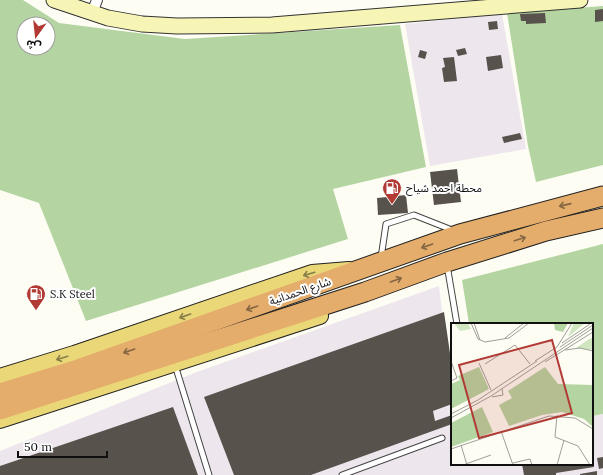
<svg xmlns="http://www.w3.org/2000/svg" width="603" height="475" viewBox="0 0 603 475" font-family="Lora,'Noto Sans Arabic',serif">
	<rect width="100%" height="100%" fill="#fefdf4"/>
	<!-- industrial -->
	<g fill="#ede6ed">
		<polygon points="502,14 526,149 430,166 405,24"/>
		<polygon points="439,286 452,394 452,464 592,464 592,416 603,414 603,475 0,475 0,451 194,373"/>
	</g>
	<!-- forest -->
	<g fill="#b4d5a1" fill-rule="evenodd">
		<path d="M0,0H23L59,23L185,39L400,25L426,167L333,189L348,239L86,321L39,203L0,190ZM24,24H48V48H24Z"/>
		<polygon points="603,6 603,165 536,182 528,146 507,13"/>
		<polygon points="603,244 603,414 592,416 592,324 469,324 462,280"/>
	</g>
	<!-- building -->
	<g fill="#58524d">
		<polygon points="603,9 603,21 595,22 595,10"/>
		<polygon points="545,13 546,23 526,24 526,21 521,21 520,14"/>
		<polygon points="497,21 498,29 489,30 488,22"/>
		<polygon points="465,48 467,54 458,56 456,50"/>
		<polygon points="420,50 427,52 425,59 418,57"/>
		<polygon points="501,55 503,68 488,71 486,57"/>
		<polygon points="454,57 457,81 444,82 442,68 445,67 443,58"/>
		<polygon points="520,133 522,139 504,143 502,137"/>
		<polygon points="457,169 461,202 434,205 430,172"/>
		<polygon points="406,195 408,213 378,215 377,198"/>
		<polygon points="444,312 452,367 452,404 433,411 435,421 452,415 452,424 311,475 234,475 204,397"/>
		<polygon points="173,407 198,475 0,475 0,466"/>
		<polygon points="603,457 603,468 599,469 597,458"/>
		<polygon points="592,460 594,467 556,473 556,475 524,475 522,464 592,464"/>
		<polygon points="597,471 597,475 580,475 580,474"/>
	</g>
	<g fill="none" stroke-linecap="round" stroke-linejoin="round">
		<defs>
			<g id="lane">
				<polyline points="381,258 386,224 414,215 452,230"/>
				<polyline points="447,265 457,324"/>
				<polyline points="175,365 209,475"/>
				<polyline points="342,475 442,438"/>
			</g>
			<polyline id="street" points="92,13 97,0"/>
			<polyline id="secondary" points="54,0 108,18 142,24 177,26 272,25 580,0"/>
			<g id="primary">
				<polyline points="0,377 74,354 312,273 349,270"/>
				<polyline points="0,420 320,316"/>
			</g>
			<g id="highway">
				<polyline points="0,393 78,369 460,234 603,196"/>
				<polyline points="0,410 365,292 447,262 546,231 603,218"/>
			</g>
		</defs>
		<!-- lane casing -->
		<use href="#lane" stroke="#434343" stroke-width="7"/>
		<!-- street casing -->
		<use href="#street" stroke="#434343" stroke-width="12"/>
		<!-- secondary casing -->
		<use href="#secondary" stroke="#323232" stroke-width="17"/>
		<!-- primary casing -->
		<use href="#primary" stroke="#212121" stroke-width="18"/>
		<!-- highway casing -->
		<use href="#highway" stroke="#212121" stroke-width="21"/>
		<!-- lane -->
		<use href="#lane" stroke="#fff" stroke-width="5"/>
		<!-- street -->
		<use href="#street" stroke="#fff" stroke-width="10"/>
		<!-- secondary -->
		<use href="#secondary" stroke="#f7f5b6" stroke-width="15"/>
		<!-- primary -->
		<use href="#primary" stroke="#ead878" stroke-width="16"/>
		<!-- highway -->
		<use href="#highway" stroke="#e5ad6b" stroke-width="19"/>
	</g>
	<!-- one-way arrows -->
	<defs><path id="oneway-shaft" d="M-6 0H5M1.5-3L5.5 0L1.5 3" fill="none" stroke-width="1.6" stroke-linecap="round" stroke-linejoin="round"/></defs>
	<g stroke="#856642">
		<use href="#oneway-shaft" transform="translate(565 205) rotate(167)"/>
		<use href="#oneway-shaft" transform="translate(520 239) rotate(-17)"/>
		<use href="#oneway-shaft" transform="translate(427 246) rotate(161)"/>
		<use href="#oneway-shaft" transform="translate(396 280) rotate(-20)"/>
		<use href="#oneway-shaft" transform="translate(252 308) rotate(161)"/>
		<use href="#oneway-shaft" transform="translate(129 351) rotate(161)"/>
	</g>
	<g stroke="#887e49">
		<use href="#oneway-shaft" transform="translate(309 274) rotate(164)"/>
		<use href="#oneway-shaft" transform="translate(185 316) rotate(161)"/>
		<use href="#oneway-shaft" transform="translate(62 358) rotate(163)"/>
	</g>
	<!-- icons -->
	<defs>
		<symbol id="fuel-pin" viewBox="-11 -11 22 30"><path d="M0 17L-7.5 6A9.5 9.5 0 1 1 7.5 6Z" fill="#b23a35" stroke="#fff"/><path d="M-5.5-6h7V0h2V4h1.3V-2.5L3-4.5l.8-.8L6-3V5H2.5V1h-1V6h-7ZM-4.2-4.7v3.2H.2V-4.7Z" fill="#fff"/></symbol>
	</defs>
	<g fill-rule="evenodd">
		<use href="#fuel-pin" x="381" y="177" width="22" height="30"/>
		<use href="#fuel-pin" x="25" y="283" width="22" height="30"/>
	</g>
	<g text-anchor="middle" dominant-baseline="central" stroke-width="4" stroke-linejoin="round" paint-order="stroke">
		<!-- poi labels -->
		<g font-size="11" fill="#101010" stroke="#fff" text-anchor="start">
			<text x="406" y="188">محطة احمد شياح</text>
			<text x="50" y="294">S.K Steel</text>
		</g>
		<!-- street labels -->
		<g font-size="11" fill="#101010" stroke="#fff">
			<text transform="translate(300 291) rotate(-19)">شارع الحمدانية</text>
		</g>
	</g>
	<!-- overview -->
	<g transform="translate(451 323)">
		<rect width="142" height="142" fill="#fefdf4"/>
		<path d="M3,0H17L20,6L9,8ZM123,0H134L117,14L122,2ZM142,15V27L125,25L138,16Z" fill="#d0e6c0"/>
		<path d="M103,0H117L112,9L104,7ZM28,44L38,66L0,86V61L9,57L7,53ZM94,44L107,61L142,62V104L133,96L111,89L91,92L58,103L48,82L61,75L57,68ZM31,84L42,109L0,124V100Z" fill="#b4d5a1"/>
		<path fill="none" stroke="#9f9e99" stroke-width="1" d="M20,0L27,16L34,19L58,15L78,0M23,0L29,17M54,15L73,0M111,20L139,1M106,24L121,0M109,24L142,2M114,27L129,25L142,28M0,38L6,55L0,58M84,38L106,24M94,39L142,9M28,40L40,67M34,41L64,22L79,41M41,74L52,72L51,66M0,91L27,77L86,38M106,92L104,114L127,123L139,142M0,95L40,73L142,5M50,108L62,142M10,122L16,142M0,126L98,93L124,95L142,106M62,140L79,136L81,142M12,142L40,132M106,142L113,117"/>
		<path fill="#b23a35" fill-opacity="0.15" stroke="#b23a35" stroke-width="2" d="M101,17L121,90L28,115L8,42Z"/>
		<rect width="142" height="142" fill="none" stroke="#101010" stroke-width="2"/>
	</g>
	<!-- north arrow -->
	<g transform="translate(36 36) rotate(195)"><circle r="19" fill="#ffffff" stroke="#9f9f9f"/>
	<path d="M0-3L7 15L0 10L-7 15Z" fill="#b23a35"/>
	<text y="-6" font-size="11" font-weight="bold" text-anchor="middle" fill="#101010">ش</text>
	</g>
	<!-- scale -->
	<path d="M18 451v6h89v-6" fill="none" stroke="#101010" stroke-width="2"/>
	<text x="24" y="451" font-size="12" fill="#101010" stroke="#ffffff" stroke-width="3" paint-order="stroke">50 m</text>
</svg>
